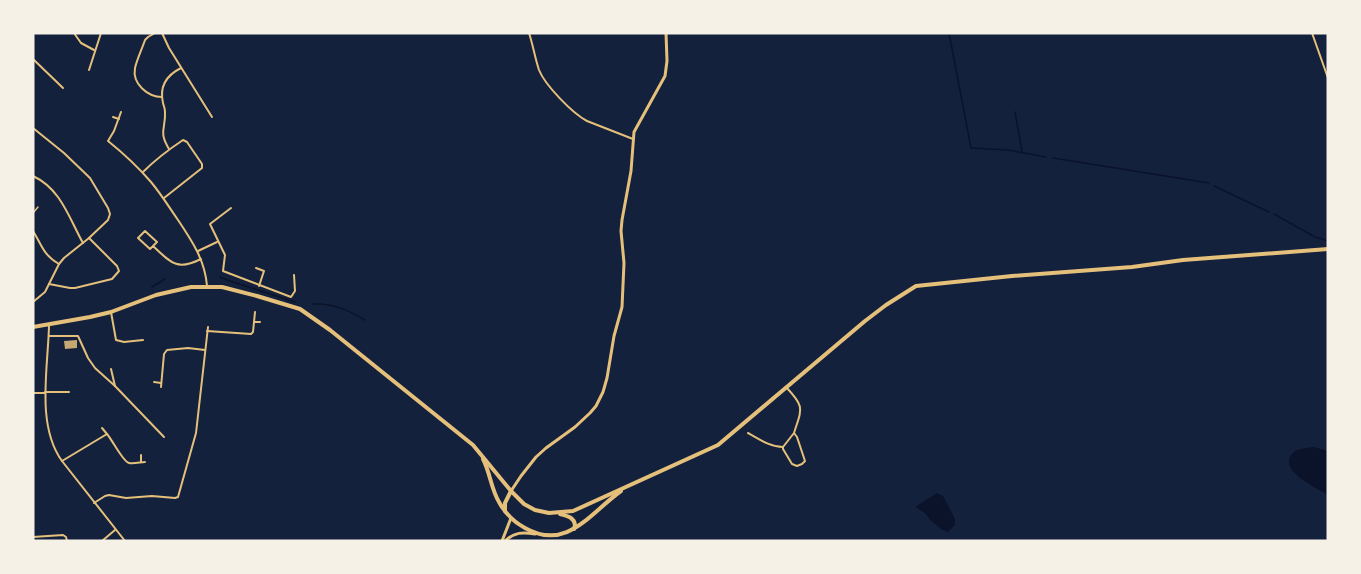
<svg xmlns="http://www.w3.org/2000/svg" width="1361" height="574" viewBox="0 0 1361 574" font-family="'Exo 2',sans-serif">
	<rect width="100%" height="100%" fill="#14213d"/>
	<!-- water -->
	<g fill="#0b132b">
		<path d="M1314,447L1328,451V497L1325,493C1314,487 1278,470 1292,454C1297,448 1306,448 1314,447Z"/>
		<polygon points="937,493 943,496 955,519 955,525 948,532 941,529 931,521 925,513 915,507"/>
	</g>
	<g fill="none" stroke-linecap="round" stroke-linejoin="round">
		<!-- stream -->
		<g stroke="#0b132b" stroke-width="1.5">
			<polyline points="949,33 971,148 1008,150 1046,157"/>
			<polyline points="1015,112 1022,152"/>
			<polyline points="1053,158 1209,183"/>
			<polyline points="1214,186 1269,212"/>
			<polyline points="1274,214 1315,237 1328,241"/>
			<polyline points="220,277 227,280 295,302"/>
			<polyline points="152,287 165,279"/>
			<path d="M313,304C333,303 348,310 365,320"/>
		</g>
	</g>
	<!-- building -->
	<polygon fill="#c6a872" points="77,340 77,348 65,349 64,341"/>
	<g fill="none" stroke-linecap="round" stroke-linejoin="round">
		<!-- service -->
		<polyline stroke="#e5c07b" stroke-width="1.5" points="33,213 38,207"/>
		<!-- minor -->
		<g stroke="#e5c07b" stroke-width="2">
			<polyline points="74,33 81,43 94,50"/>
			<path d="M155,33L148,37L145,40C142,49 137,59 135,68C132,84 148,97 162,97"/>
			<polyline points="162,33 169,48 212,117"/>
			<path d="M529,33C533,45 535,58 539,70C545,85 572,113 587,121L633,139"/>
			<polyline points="1312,33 1328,78"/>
			<polyline points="33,59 63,88"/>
			<polyline points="89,70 101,33"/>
			<path d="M121,112L114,131L108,141C123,153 138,167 151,182C161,194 169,207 178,220C192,241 205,260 207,286"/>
			<polyline points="113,117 119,119"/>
			<polyline points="33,128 64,153 90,178 108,208 110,214 108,220 89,238 64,258 59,264 45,292 33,302"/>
			<path d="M169,149C158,131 166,129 165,112C165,108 164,107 163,103C159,86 167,75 181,68"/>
			<path d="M143,172C155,160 168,150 183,140L187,142L202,164V168L164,198"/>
			<path d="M33,176C61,189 69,218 83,243"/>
			<polyline points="231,208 210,224 225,255 223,271 291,297 295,291 294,275"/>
			<path d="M33,231C42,245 43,255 59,264"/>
			<path d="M153,246L150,249L138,238L145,231L157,242L153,246C171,263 177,271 201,259"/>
			<polyline points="198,251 217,242"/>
			<polyline points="256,268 264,271 259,286"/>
			<polyline points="49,284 70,288 75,288 112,279 119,271 117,266 89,238"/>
			<polyline points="111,312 116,340 124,342 143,340"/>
			<polyline points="254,322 260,322"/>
			<path d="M49,326C48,368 36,425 62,461L125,541"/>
			<polyline points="207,331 251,334 253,332 255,312"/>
			<polyline points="49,336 78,336 88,358 95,368 115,386 164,437"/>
			<polyline points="111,369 115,386"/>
			<polyline points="154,382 161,383"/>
			<polyline points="161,387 164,354 167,350 188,348 205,350"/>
			<path d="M786,387C805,407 802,408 794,433L797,437L805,461L802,464L797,466L792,464L783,449V447L794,433"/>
			<polyline points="45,392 69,392"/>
			<polyline points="33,393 45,393"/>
			<polyline points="102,428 107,434"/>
			<path d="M748,433C759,439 770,447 783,447"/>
			<polyline points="141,455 141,462"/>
			<path d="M62,461L107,434C113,441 123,462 129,463C134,464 141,462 145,462"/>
			<polyline points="94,503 105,496 109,495 126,498 152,496 175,498 178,497 196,433 208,327"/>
			<polyline points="33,537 63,535 66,537 67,541"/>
			<polyline points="102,541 115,530"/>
		</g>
		<!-- tertiary -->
		<g stroke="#e5c07b" stroke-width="3">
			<polyline points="511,491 521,476 536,457 546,448 575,427 590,413 596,406 603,392 607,378 614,336 622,307 624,263 621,231 622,220 631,171 634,132 665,76 667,61 666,33"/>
			<polyline points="502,541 511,518"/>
			<path d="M505,541C514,532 523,532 535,534"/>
		</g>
		<!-- primary -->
		<g stroke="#e5c07b" stroke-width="4">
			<polyline points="33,327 90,317 111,312 156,295 191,287 222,287 257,296 300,309 330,330 473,445 511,491 524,504 535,510 549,513 573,511 718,445 865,321 886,305 916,286 1012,276 1132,267 1183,260 1328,249"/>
			<path d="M483,459C490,472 491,489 499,502C505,513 514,522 525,528C567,552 591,512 621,491"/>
			<polyline points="505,511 505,503 511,491"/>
			<path d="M560,514C567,516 574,517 575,525L574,529"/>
		</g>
	</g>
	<!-- border -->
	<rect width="1361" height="574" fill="none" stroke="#f6f1e7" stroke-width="69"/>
</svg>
